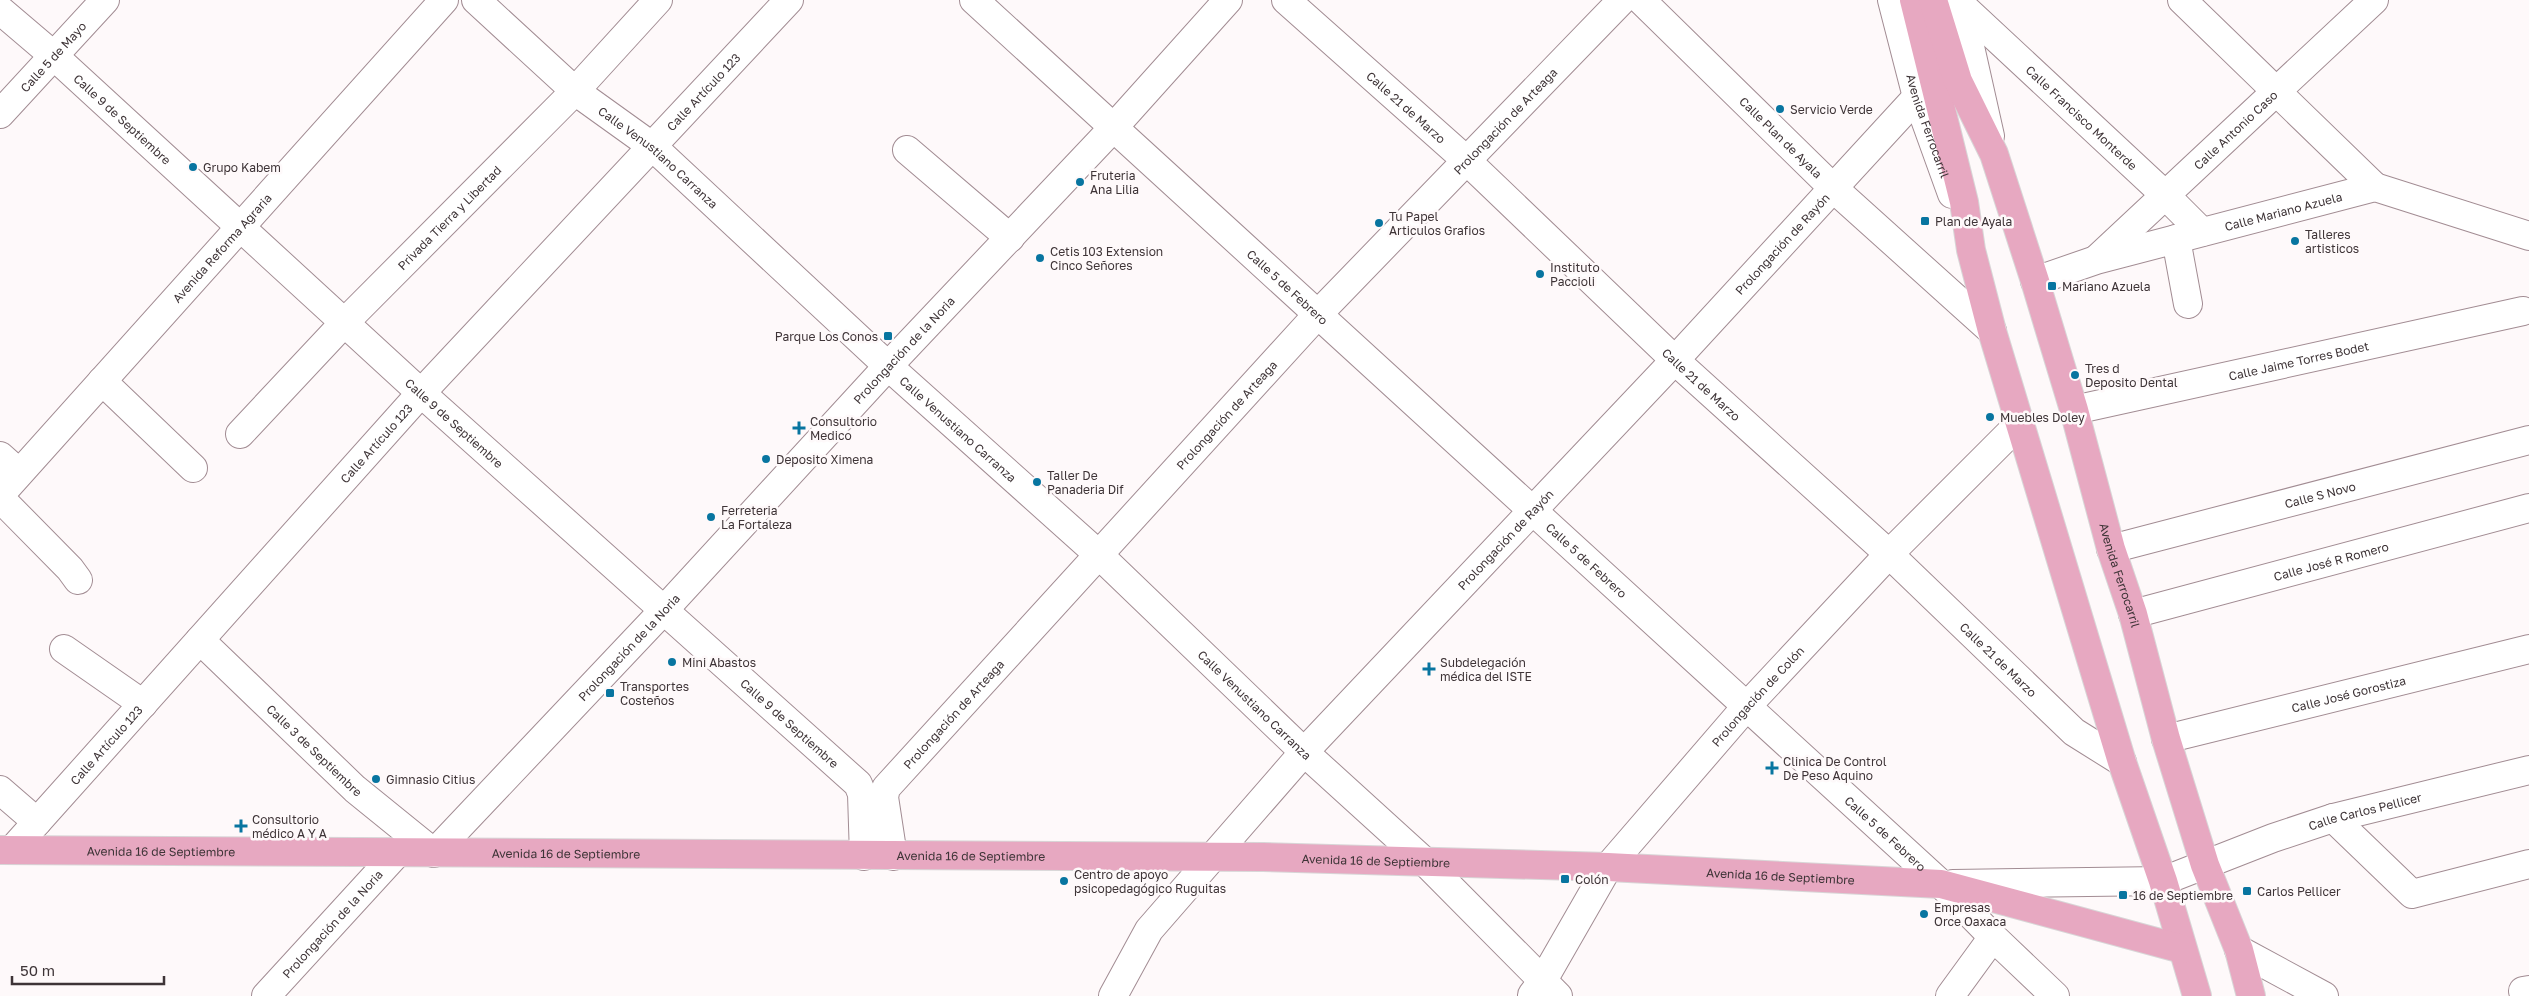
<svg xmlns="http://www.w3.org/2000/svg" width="2529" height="996" viewBox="0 0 2529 996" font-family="'Golos Text',sans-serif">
	<rect width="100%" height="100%" fill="#fef9fa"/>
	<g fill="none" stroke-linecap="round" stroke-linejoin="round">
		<defs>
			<g id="minor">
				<path id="s1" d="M476,0L575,91L653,147L888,366L1097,553L1304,752L1424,861L1558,996"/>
				<path id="s2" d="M974,0L1941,884L1993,937L2055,996"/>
				<path id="s3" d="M1286,0L1466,160L1680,365L1889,554L2074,732L2122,762"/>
				<path id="s4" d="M1641,0L1832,187L1992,331"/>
				<path id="s5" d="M1892,0L1917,97L1952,194"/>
				<polyline points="2182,0 2375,187"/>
				<polyline points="1960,2 1990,136"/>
				<path id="s6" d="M1961,5L2164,194L2202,232"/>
				<path id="s7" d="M0,10L54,56L421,393L858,784L862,794L864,856"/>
				<path id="s8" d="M0,114L105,0"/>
				<polyline points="907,150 1010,238"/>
				<polyline points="2176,239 2188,304"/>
				<path id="s9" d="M2098,258L2374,0"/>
				<path id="s10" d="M2035,281L2096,260L2375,187L2529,236"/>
				<polyline points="102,381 193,468"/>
				<path id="s11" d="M2074,410L2523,311"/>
				<path id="s12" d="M240,434L344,323L575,91L658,0"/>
				<polyline points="0,456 19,473"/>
				<path id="s13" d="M0,495L444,0"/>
				<polyline points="0,498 70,569 78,580"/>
				<path id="s14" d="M2111,549L2529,440"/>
				<path id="s15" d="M2133,614L2529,508"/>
				<path id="s16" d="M200,640L355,789L434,853L663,611L888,366L1114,127L1228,0"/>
				<polyline points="64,649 143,704"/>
				<path id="s17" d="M2166,739L2529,649"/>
				<polyline points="0,790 37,822"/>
				<polyline points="2333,818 2412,894 2529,864"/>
				<path id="s18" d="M12,850L421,393L789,0"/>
				<path id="s19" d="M893,856L884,797L886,788L1319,313L1622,0"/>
				<path id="s20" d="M1953,884L2163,881L2273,838L2333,818L2529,770"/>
				<polyline points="2239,950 2324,996"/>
				<polyline points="2523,991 2529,990"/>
				<path id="s21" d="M1532,995L1542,982L1608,867L1746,707L1889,554L2020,423"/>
				<path id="s22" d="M266,996L397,853"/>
				<path id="s23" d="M1113,996L1149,930L1304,752L1675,360L1917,97"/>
				<polyline points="1950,996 1993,937"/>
			</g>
			<g id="major">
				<polyline points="1914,0 1964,202 1971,250 1992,331 2122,762 2163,881 2197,996"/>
				<path id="s24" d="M1933,0L1958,81L1994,154L2035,281L2074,410L2111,549L2133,614L2166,739L2205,865L2239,950L2251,996"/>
				<path id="s25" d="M0,850L1263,857L1608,867L1941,884L2182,949"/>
			</g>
		</defs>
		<!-- minor casing -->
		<use href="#minor" stroke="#a28c93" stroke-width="30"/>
		<!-- major casing -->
		<use href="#major" stroke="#d8d6d7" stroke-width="30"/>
		<!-- minor -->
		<use href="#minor" stroke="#fff" stroke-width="28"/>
		<!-- major -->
		<use href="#major" stroke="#e7a8c1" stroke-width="28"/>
	</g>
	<!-- markers -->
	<g fill="#0875a0" stroke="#fef9fa" stroke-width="2">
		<circle cx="1780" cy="109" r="5"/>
		<circle cx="193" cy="167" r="5"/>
		<circle cx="1080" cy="182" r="5"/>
		<rect x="1920" y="216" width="10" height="10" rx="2.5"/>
		<circle cx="1379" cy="223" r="5"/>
		<circle cx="2295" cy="241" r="5"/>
		<circle cx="1040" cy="258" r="5"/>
		<circle cx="1540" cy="274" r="5"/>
		<rect x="2047" y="281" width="10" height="10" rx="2.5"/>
		<rect x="883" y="331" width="10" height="10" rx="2.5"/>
		<circle cx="2075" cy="375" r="5"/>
		<circle cx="1990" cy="417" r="5"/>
		<path d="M796.5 420.5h5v5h5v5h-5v5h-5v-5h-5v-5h5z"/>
		<circle cx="766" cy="459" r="5"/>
		<circle cx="1037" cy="482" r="5"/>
		<circle cx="711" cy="517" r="5"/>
		<circle cx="672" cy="662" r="5"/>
		<path d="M1426.5 661.5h5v5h5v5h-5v5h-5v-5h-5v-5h5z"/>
		<rect x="605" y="688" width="10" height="10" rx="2.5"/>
		<path d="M1769.5 760.5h5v5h5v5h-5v5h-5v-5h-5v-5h5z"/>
		<circle cx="376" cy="779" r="5"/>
		<path d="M238.5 818.5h5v5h5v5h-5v5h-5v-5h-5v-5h5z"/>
		<rect x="1560" y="874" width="10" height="10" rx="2.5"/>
		<circle cx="1064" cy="881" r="5"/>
		<rect x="2242" y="886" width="10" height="10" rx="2.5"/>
		<rect x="2118" y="890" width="10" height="10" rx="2.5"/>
		<circle cx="1924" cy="914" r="5"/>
	</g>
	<g text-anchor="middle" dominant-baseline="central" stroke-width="5" stroke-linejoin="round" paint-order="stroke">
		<!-- street labels -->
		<g font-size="12" fill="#3e3437" stroke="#fef9fa">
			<text stroke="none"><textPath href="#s8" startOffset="78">Calle 5 de Mayo</textPath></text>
			<text stroke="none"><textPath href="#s18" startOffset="1026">Calle Artículo 123</textPath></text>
			<text stroke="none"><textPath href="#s3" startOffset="161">Calle 21 de Marzo</textPath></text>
			<text stroke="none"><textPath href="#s6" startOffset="165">Calle Francisco Monterde</textPath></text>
			<text stroke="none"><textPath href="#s7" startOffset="164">Calle 9 de Septiembre</textPath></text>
			<text stroke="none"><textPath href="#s19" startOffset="979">Prolongación de Arteaga</textPath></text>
			<text stroke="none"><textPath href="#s5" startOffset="131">Avenida Ferrocarril</textPath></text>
			<text stroke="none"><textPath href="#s9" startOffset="188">Calle Antonio Caso</textPath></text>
			<text stroke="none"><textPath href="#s4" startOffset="196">Calle Plan de Ayala</textPath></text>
			<text stroke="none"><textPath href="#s1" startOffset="241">Calle Venustiano Carranza</textPath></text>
			<text stroke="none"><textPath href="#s10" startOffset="258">Calle Mariano Azuela</textPath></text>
			<text stroke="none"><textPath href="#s12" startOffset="301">Privada Tierra y Libertad</textPath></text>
			<text stroke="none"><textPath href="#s23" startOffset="1009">Prolongación de Rayón</textPath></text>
			<text stroke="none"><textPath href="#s13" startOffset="332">Avenida Reforma Agraria</textPath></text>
			<text stroke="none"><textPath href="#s2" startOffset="425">Calle 5 de Febrero</textPath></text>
			<text stroke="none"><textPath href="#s16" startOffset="1005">Prolongación de la Noria</textPath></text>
			<text stroke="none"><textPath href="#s11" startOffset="230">Calle Jaime Torres Bodet</textPath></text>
			<text stroke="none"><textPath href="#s3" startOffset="566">Calle 21 de Marzo</textPath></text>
			<text stroke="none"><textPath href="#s19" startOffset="574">Prolongación de Arteaga</textPath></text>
			<text stroke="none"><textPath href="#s7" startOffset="614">Calle 9 de Septiembre</textPath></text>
			<text stroke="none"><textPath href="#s1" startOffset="646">Calle Venustiano Carranza</textPath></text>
			<text stroke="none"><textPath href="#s18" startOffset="546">Calle Artículo 123</textPath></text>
			<text stroke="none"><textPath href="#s14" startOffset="216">Calle S Novo</textPath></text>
			<text stroke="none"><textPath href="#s23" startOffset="604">Prolongación de Rayón</textPath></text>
			<text stroke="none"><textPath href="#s2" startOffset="830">Calle 5 de Febrero</textPath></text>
			<text stroke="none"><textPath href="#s15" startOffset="205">Calle José R Romero</textPath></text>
			<text stroke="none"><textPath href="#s24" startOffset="606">Avenida Ferrocarril</textPath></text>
			<text stroke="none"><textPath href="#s16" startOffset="600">Prolongación de la Noria</textPath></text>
			<text stroke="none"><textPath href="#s3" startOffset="971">Calle 21 de Marzo</textPath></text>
			<text stroke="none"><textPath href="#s17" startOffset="188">Calle José Gorostiza</textPath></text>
			<text stroke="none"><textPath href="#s21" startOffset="376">Prolongación de Colón</textPath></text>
			<text stroke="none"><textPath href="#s1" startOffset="1051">Calle Venustiano Carranza</textPath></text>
			<text stroke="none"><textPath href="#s19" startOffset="169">Prolongación de Arteaga</textPath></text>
			<text stroke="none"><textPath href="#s7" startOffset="1064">Calle 9 de Septiembre</textPath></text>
			<text stroke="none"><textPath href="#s18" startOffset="141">Calle Artículo 123</textPath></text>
			<text stroke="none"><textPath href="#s16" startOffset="159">Calle 3 de Septiembre</textPath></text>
			<text stroke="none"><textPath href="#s20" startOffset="424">Calle Carlos Pellicer</textPath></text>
			<text stroke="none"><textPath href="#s2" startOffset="1235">Calle 5 de Febrero</textPath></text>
			<text stroke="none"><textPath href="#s25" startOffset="161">Avenida 16 de Septiembre</textPath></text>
			<text stroke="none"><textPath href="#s25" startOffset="566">Avenida 16 de Septiembre</textPath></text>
			<text stroke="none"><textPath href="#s25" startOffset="971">Avenida 16 de Septiembre</textPath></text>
			<text stroke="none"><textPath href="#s25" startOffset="1376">Avenida 16 de Septiembre</textPath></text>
			<text stroke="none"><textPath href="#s25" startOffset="1781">Avenida 16 de Septiembre</textPath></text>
			<text stroke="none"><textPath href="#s22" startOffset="98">Prolongación de la Noria</textPath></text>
		</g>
		<!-- poi labels -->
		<g font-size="12" fill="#3e3437" stroke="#fef9fa" text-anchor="start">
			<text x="1790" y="109">Servicio Verde</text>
			<text x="203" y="167">Grupo Kabem</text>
			<text x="1090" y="175">Fruteria<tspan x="1090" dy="14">Ana Lilia</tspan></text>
			<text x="1389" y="216">Tu Papel<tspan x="1389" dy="14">Articulos Grafios</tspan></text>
			<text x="1935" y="221">Plan de Ayala</text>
			<text x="2305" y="234">Talleres<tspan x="2305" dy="14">artisticos</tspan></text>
			<text x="1050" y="251">Cetis 103 Extension<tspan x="1050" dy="14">Cinco Señores</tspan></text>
			<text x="1550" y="267">Instituto<tspan x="1550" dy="14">Paccioli</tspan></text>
			<text x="2062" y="286">Mariano Azuela</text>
			<text x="878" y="336" text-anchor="end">Parque Los Conos</text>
			<text x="2085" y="368">Tres d<tspan x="2085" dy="14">Deposito Dental</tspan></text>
			<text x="2000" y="417">Muebles Doley</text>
			<text x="810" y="421">Consultorio<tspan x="810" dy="14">Medico</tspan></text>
			<text x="776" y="459">Deposito Ximena</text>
			<text x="1047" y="475">Taller De<tspan x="1047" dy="14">Panaderia Dif</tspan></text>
			<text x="721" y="510">Ferreteria<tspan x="721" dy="14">La Fortaleza</tspan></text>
			<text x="682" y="662">Mini Abastos</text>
			<text x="1440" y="662">Subdelegación<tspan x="1440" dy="14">médica del ISTE</tspan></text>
			<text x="620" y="686">Transportes<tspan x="620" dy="14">Costeños</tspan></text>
			<text x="1783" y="761">Clinica De Control<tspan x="1783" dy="14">De Peso Aquino</tspan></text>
			<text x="386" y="779">Gimnasio Citius</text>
			<text x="252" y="819">Consultorio<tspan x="252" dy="14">médico A Y A</tspan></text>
			<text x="1074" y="874">Centro de apoyo<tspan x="1074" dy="14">psicopedagógico Ruguitas</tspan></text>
			<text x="1575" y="879">Colón</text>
			<text x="2257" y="891">Carlos Pellicer</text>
			<text x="2133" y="895">16 de Septiembre</text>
			<text x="1934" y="907">Empresas<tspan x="1934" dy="14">Orce Oaxaca</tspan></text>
		</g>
	</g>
	<!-- scale -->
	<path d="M12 976v8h152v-8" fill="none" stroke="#3e3437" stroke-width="2.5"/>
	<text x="20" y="976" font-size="15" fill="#3e3437" stroke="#fef9fa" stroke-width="4" paint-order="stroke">50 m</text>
</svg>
